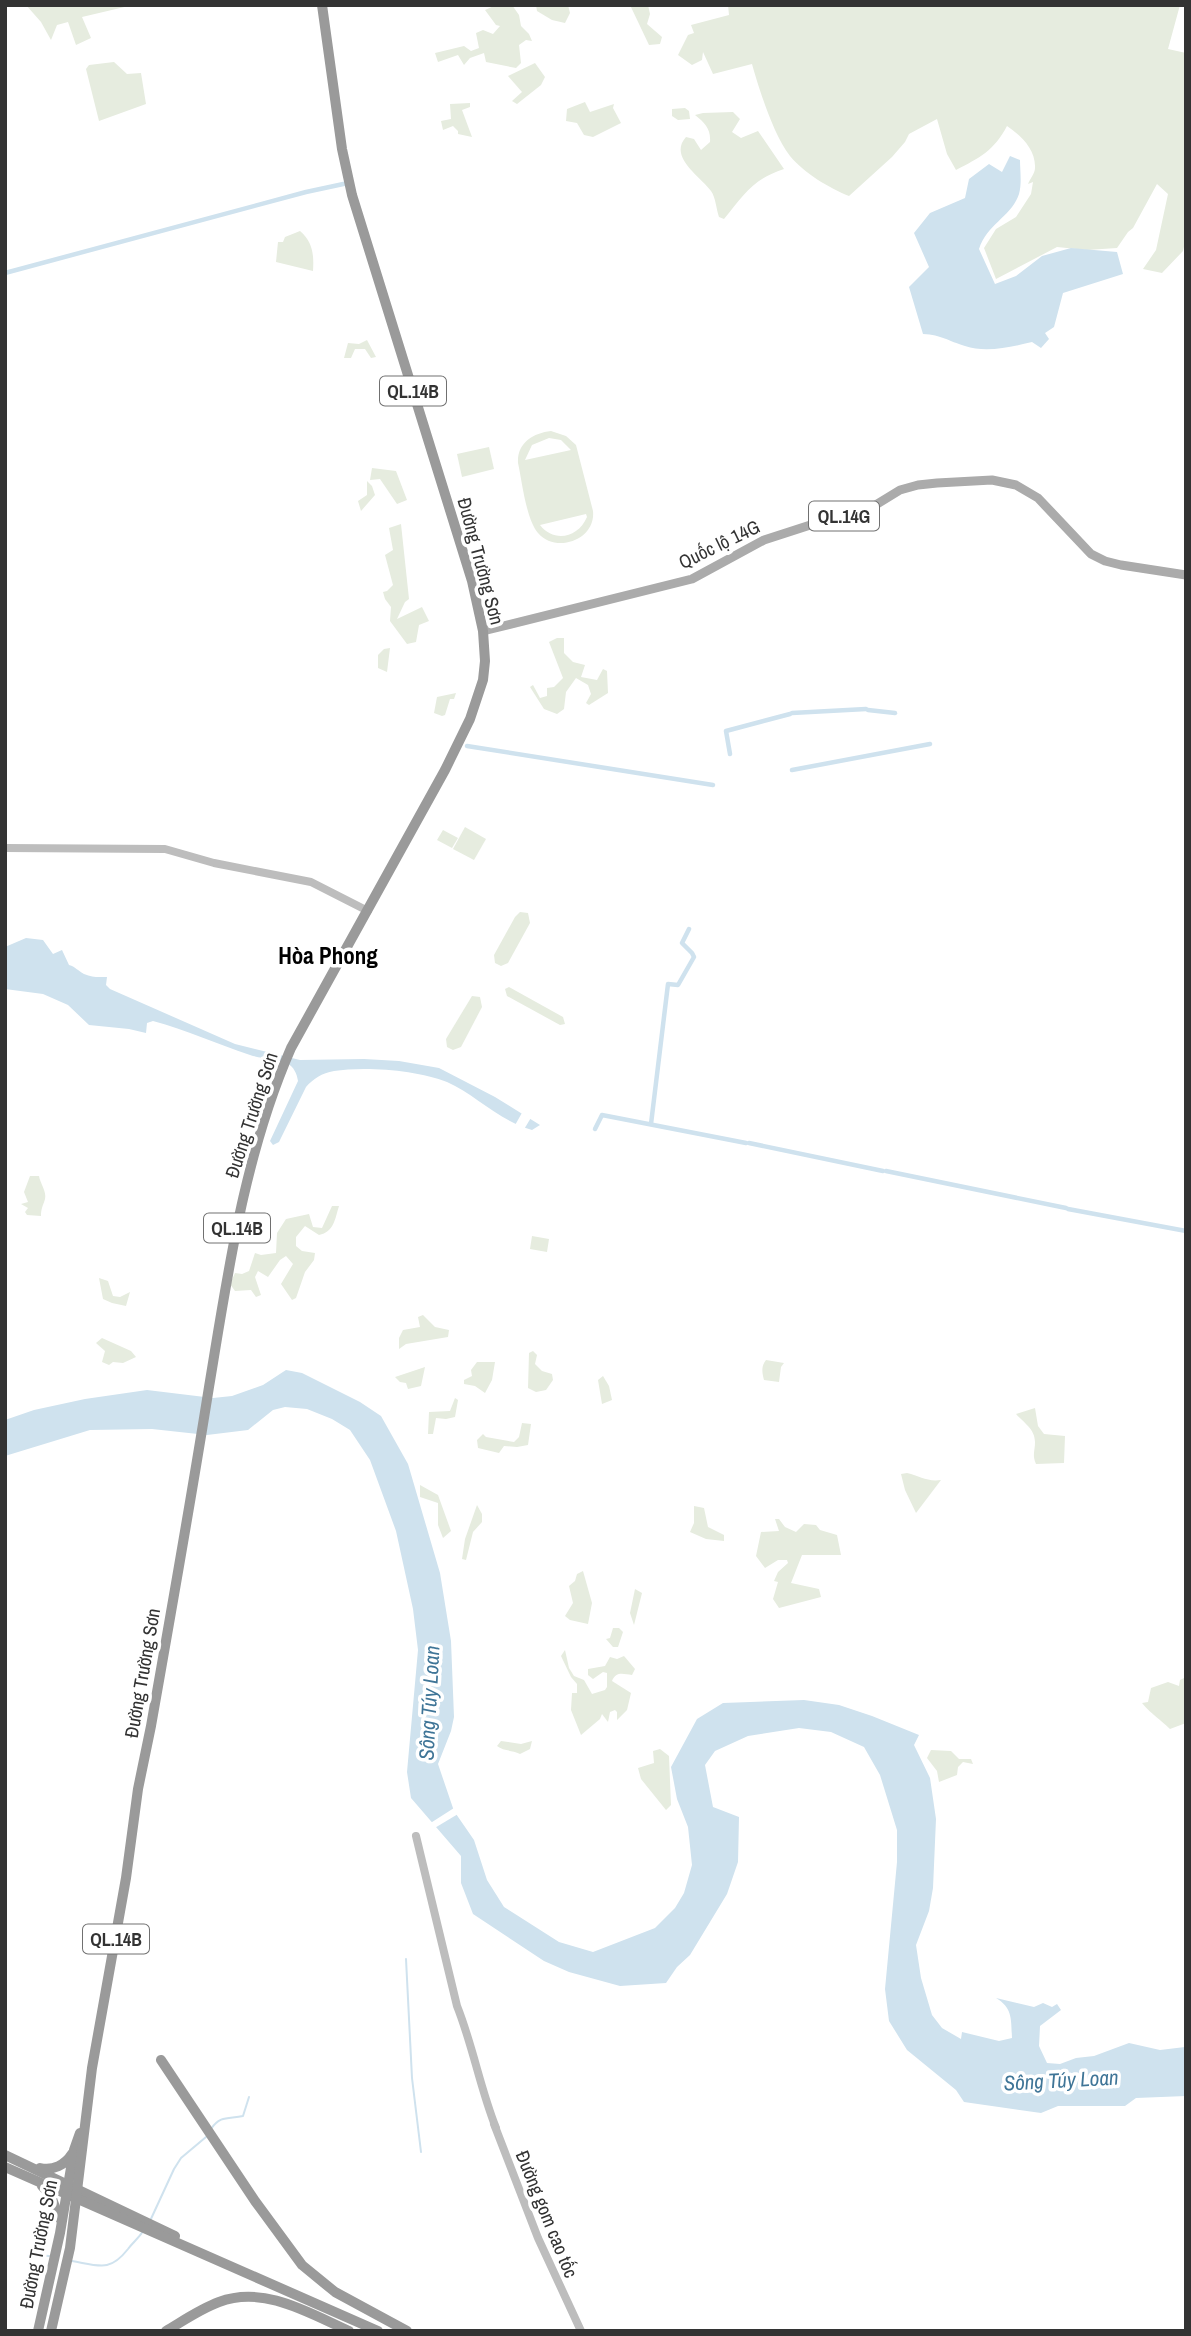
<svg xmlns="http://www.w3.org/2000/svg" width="1191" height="2336" viewBox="0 0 1191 2336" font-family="'Archivo Narrow',sans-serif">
	<rect width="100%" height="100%" fill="#fff"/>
	<!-- green -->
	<g fill="#e6ecdf" fill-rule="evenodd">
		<polygon points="26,5 133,5 82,17 91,38 76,45 68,22 57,25 51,40 41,22"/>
		<polygon points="496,5 512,5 519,15 521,26 529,34 532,41 526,40 519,45 521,63 516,68 486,62 484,53 470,58 464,65 458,55 438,62 435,53 464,46 471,51 479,48 476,33 483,30 493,34 500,26 496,25 485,10"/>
		<polygon points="536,5 568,5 570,13 565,23 552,20 537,11"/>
		<polygon points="630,5 648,5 650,14 647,24 662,37 660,44 649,45"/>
		<path d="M728,5H1180L1168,49L1186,53V238L1183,251L1162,273L1143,269L1156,250L1168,194L1157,184L1133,228L1128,232L1117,248L1087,250L1057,247L996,279L984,248L996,229L1016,217L1031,194L1033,182L1028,184C1030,179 1035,173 1035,168C1036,149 1020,135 1007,126C994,151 979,158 956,170L947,154L937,119L909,134L905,142L892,157L849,196C829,188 804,173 790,156C774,136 759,89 752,64L713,74L703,52L702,60L692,65L678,55L688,35L694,33L691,25L729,15Z"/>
		<polygon points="114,62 127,74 141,73 146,104 99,121 86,69 89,65"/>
		<polygon points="535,63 545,77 541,85 517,104 512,101 522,92 508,76"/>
		<polygon points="585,102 590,112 614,104 613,108 621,123 593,137 584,135 577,123 566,121 567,109"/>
		<polygon points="470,103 470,107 462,110 472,137 458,134 458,131 453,126 443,130 441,121 451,119 450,104"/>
		<polygon points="685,108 689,111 690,119 678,120 672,116 672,109"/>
		<path d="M733,112L740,119L732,132L741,138L758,131L784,169C753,179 744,195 724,219L719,217C716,209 716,198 711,191C700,176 668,157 686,137L694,139L701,150L710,142C711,129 705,123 695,115L703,113Z"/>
		<path d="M300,231C313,242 314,255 313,271L276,262L278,242H283L285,237Z"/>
		<polygon points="367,340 376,357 371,358 365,349 355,349 351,358 344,358 348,343 359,344"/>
		<path d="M551,431L566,436L576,445L593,511C596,540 556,554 538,533C526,519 522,481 518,463C517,443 533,433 551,431ZM549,438L561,440L571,450L525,460L532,445ZM586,514L587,517C578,538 554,543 540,525Z"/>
		<polygon points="489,447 494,469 462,477 457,454"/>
		<polygon points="372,468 396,471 407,500 397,504 380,479 370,480"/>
		<polygon points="367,481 372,486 375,495 361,511 358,501 367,495"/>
		<polygon points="401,524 409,599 405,602 397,619 422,607 429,621 419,625 416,642 407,644 390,621 391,607 385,599 383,592 387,591 393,585 385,555 393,550 389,528"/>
		<polygon points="557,638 564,638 564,653 573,662 585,665 581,677 597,680 603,669 607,671 608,693 589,705 586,703 591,694 588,685 576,678 566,692 564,709 557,714 544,709 530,687 533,685 540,698 547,696 547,688 554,687 563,678 549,642"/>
		<polygon points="390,648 387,672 378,668 378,655 384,649"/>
		<polygon points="456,693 454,699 450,699 445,715 442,716 434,713 437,697"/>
		<polygon points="465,827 486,839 474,860 453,849"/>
		<polygon points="443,830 458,838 452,848 437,840"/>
		<polygon points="520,912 528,913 530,923 508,963 501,966 495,963 494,955 515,917"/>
		<polygon points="509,987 563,1017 565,1024 560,1025 507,996 505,989"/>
		<polygon points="472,996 480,997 482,1007 461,1047 453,1050 447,1047 446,1039"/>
		<path d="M30,1176H39C40,1183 47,1192 45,1199C43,1206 41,1208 41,1216L27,1215L25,1212L28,1208L21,1204L28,1202L24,1192Z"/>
		<path d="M332,1206H339C335,1219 334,1232 319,1235L305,1226L296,1237V1246L302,1251L315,1253L314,1260L305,1272L296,1298L292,1300L281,1284L293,1264L286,1256L280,1260L268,1277L258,1271L255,1277L261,1295L256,1297L251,1290L235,1291L230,1284L235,1273L242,1274L249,1271L255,1253L261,1255L276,1253L277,1233L286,1219L309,1214L313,1227L322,1228Z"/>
		<polygon points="532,1236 549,1239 547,1252 530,1249"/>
		<polygon points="99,1278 108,1281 113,1296 120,1297 130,1292 126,1306 112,1303 103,1299"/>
		<polygon points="423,1315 435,1327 449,1330 448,1337 406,1344 399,1349 399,1338 403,1330 420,1327 418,1317"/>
		<polygon points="102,1338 131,1351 136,1357 123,1363 113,1362 109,1365 102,1362 105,1351 96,1343"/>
		<polygon points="533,1351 537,1355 535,1364 542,1371 552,1374 553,1380 546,1390 536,1392 528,1388 529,1353"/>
		<path d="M766,1360L784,1363L781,1367L779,1382L764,1380C762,1373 761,1366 766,1360Z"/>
		<polygon points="477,1362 495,1362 492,1380 485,1393 475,1386 464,1384 464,1380 472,1376 471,1370"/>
		<polygon points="425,1367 421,1386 408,1389 406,1383 400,1382 395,1377"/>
		<polygon points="603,1376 609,1386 612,1400 602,1404 598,1380"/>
		<polygon points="455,1398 458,1400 455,1417 446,1419 436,1418 433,1434 428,1434 429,1412 450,1411"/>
		<path d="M1035,1408L1038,1426L1044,1434L1065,1436L1064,1463L1036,1464C1032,1455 1035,1451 1035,1442C1035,1429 1024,1423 1016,1414Z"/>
		<polygon points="522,1423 531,1424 528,1445 517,1447 504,1446 499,1453 478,1448 477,1440 483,1434 486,1437 514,1442 519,1437"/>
		<path d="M907,1473C920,1476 927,1482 941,1480L916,1513L905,1490L901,1474Z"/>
		<polygon points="420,1485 438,1495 451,1531 443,1538 438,1525 438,1503 420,1497"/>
		<polygon points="477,1505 482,1514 482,1522 473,1532 466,1560 462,1559 465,1539"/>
		<polygon points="694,1506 704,1508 708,1527 724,1535 724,1541 706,1539 690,1532 694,1523"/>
		<polygon points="775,1519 779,1519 785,1527 796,1532 804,1524 816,1525 820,1530 837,1535 841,1555 802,1555 791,1583 819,1589 821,1597 779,1608 773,1599 778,1582 774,1581 778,1572 788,1563 787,1560 778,1560 765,1568 756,1556 761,1532 779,1531"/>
		<polygon points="583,1571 592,1603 588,1624 570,1620 565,1616 573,1603 569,1586 575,1581 577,1574"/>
		<polygon points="635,1589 642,1593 634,1625 630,1613"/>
		<polygon points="613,1628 619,1628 623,1632 618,1647 613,1647 606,1639 610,1638"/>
		<path d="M565,1650L569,1668L574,1676L584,1680L592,1694L605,1690L607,1687V1673L603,1672L593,1679L588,1675V1669L605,1666L610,1657L617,1659L624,1656L635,1669L632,1675C623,1674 616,1671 612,1681L631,1693L627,1710L617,1720V1712L615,1710L610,1712L608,1722L602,1714L600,1719L581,1735L571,1710L572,1693H577V1684L571,1677L561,1656Z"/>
		<path d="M1186,1677V1723L1170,1729C1160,1719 1152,1715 1142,1703L1148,1702L1151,1688L1168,1682L1179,1686L1180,1680Z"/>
		<path d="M501,1741L521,1744L532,1741L530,1749L520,1754C512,1750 503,1751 497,1746Z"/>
		<polygon points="660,1749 669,1756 671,1805 666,1810 641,1779 638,1768 654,1763 653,1751"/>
		<polygon points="931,1750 951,1751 959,1759 971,1759 973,1764 963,1762 958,1767 957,1775 939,1782 937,1771 927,1758"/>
	</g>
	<!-- water -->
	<g fill="#cfe2ee">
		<path d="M1010,156L1020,160C1020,170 1022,184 1019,194C1012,216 987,224 979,249L995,284L1016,276L1042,256L1071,248L1117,252L1123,274L1063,293L1054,327L1045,333L1049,339L1041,348L1032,342C1011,347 986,353 965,346C948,341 942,335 923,334L909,287L929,267L914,233L930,213L965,198L969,179L989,164L1002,172Z"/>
		<path d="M26,938L43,940L53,954L62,950L69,965C76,967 78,971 84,974C93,978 99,977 107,977L106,985L110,989L235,1044L300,1060L364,1059L399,1061L439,1068L495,1097L540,1125L532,1130C501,1122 476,1095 447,1082C418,1070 364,1066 334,1071C322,1073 313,1079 306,1087L279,1142L273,1145L270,1141L298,1081C297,1074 294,1067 287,1063C276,1058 262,1059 250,1055C217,1044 186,1030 153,1021L147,1023L146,1033L129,1029L89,1025L68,1005L43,994L5,989V947Z"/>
		<path d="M286,1370L302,1373L360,1402L381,1416L408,1464L440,1573L451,1641L454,1717L451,1731L438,1764L454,1811L474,1840L487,1880L504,1907L559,1942L593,1952L655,1928L675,1908L684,1893L692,1865L688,1827L677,1799L671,1767L697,1719L723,1703L804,1700L839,1705L872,1716L919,1735L914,1745L930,1778L936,1819L933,1888L929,1911L916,1945L921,1978L932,2015L942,2028L961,2039L962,2032L999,2041L1012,2038C1011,2020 1013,2008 996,1998L1034,2007L1043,2003L1052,2007L1057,2004L1061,2010L1040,2026L1039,2046L1047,2063L1060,2064L1076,2058L1094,2056L1129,2043L1160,2050L1185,2047L1186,2096L1136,2098L1125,2106H1058L1041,2113L964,2102L956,2090L907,2050L889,2021L885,1989L897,1862V1830L880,1775L864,1747L831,1732L799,1728L748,1736L715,1751L705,1765L713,1807L739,1817L738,1862L727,1894L690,1955L677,1967L666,1983L620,1986L569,1972L544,1961L473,1914L461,1883V1856L411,1798L407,1772L418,1650L413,1609L396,1531L370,1460L350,1430L332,1419L307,1409L285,1407L273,1410L248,1430L207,1435L152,1429L90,1430L5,1456V1420L34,1410L85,1399L147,1390L213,1398L232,1396L263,1385Z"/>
	</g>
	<!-- pier -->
	<g fill="#fff">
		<polygon points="523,1111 532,1116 523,1131 514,1127"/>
		<polygon points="454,1808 458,1814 433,1829 429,1824"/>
	</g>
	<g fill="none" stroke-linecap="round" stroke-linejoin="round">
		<!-- stream -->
		<g stroke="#cfe2ee" stroke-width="2">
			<polyline points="406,1959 412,2078 421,2152"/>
			<path d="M211,2129C220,2115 229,2119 243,2116L249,2097"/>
			<polyline points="150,2221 174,2169 181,2158 206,2137"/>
			<polyline points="38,2255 49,2256"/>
			<path d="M72,2261C100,2266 110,2272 128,2249C133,2242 139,2238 143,2231"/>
		</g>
		<!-- canal -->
		<g stroke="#cfe2ee" stroke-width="4.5">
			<polyline points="5,273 306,192 348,183"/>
			<polyline points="868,710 895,713"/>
			<polyline points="792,713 866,709"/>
			<polyline points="467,746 713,785"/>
			<polyline points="730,754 726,731 790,714"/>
			<polyline points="792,770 930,744"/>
			<polyline points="651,1124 668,984 678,985 694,957 692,953 682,943 689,929"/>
			<polyline points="595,1129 602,1115 746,1143"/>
			<polyline points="749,1143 883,1171"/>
			<polyline points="886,1171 1066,1208"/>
			<polyline points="1068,1209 1186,1231"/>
		</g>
		<!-- secondary -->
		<g stroke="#bdbdbd" stroke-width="8">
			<polyline points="5,848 165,849 214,863 311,882 368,911"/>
			<path d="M416,1836L457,2006C473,2046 480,2088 496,2128"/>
			<polyline points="494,2124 538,2238 581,2331"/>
		</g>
		<!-- primary -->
		<polyline stroke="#ababab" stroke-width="9" points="483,631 692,579 764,540 832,518 864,512 900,490 918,485 937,483 992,480 1016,485 1038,498 1091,554 1105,561 1121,565 1186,575"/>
		<!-- highway -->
		<g stroke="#9a9a9a" stroke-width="10">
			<polyline points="161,2060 255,2201 302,2265 335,2292 407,2331"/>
			<polyline points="5,2155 175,2236"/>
			<polyline points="5,2167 378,2331"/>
			<path d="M40,2168C53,2171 65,2165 72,2154"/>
			<polyline points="42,2186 51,2196 59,2218"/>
			<polyline points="38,2331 60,2233 74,2150 80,2133"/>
			<path d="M51,2331L70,2248L92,2068L126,1878L138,1789L151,1726C171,1613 191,1500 209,1387C228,1273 244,1155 291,1048L445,770L470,719L483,680L485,661L483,631L472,581L352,195L342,149L322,5"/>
			<path d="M166,2331C183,2321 200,2309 219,2302C264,2285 309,2313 349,2331"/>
		</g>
	</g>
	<g text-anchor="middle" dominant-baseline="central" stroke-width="7" stroke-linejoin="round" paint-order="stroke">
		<!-- shield labels -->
		<g fill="#fff" stroke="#707070" stroke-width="2">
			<rect x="380" y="376.5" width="66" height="29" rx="5"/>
			<rect x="809" y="501.5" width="70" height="29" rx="5"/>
			<rect x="204" y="1213.5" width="66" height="29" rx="5"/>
			<rect x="83" y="1924.5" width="66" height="29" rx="5"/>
		</g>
		<g font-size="18" font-weight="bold" fill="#333">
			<text x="413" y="391">QL.14B</text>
			<text x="844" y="516">QL.14G</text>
			<text x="237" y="1228">QL.14B</text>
			<text x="116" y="1939">QL.14B</text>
		</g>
		<!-- street labels -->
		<g font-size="19" fill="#333" stroke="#fff">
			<text transform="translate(719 544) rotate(-26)">Quốc lộ 14G</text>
			<text transform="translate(481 561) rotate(75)">Đường Trường Sơn</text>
			<text transform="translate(251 1115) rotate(-72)">Đường Trường Sơn</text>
			<text transform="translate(142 1673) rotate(-80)">Đường Trường Sơn</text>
			<text transform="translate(547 2214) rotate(68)">Đường gom cao tốc</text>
			<text transform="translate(38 2244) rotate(-79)">Đường Trường Sơn</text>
		</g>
		<!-- water labels -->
		<g font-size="21" font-style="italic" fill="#3f7597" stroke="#fff">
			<text transform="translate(429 1703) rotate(-87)">Sông Túy Loan</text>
			<text transform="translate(1061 2080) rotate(-3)">Sông Túy Loan</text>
		</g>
		<!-- quarter labels -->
		<g font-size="23" font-weight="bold" fill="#000" stroke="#fff">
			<text x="328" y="955">Hòa Phong</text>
		</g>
	</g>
	<!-- border -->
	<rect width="1191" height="2336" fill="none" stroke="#333333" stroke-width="14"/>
</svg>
